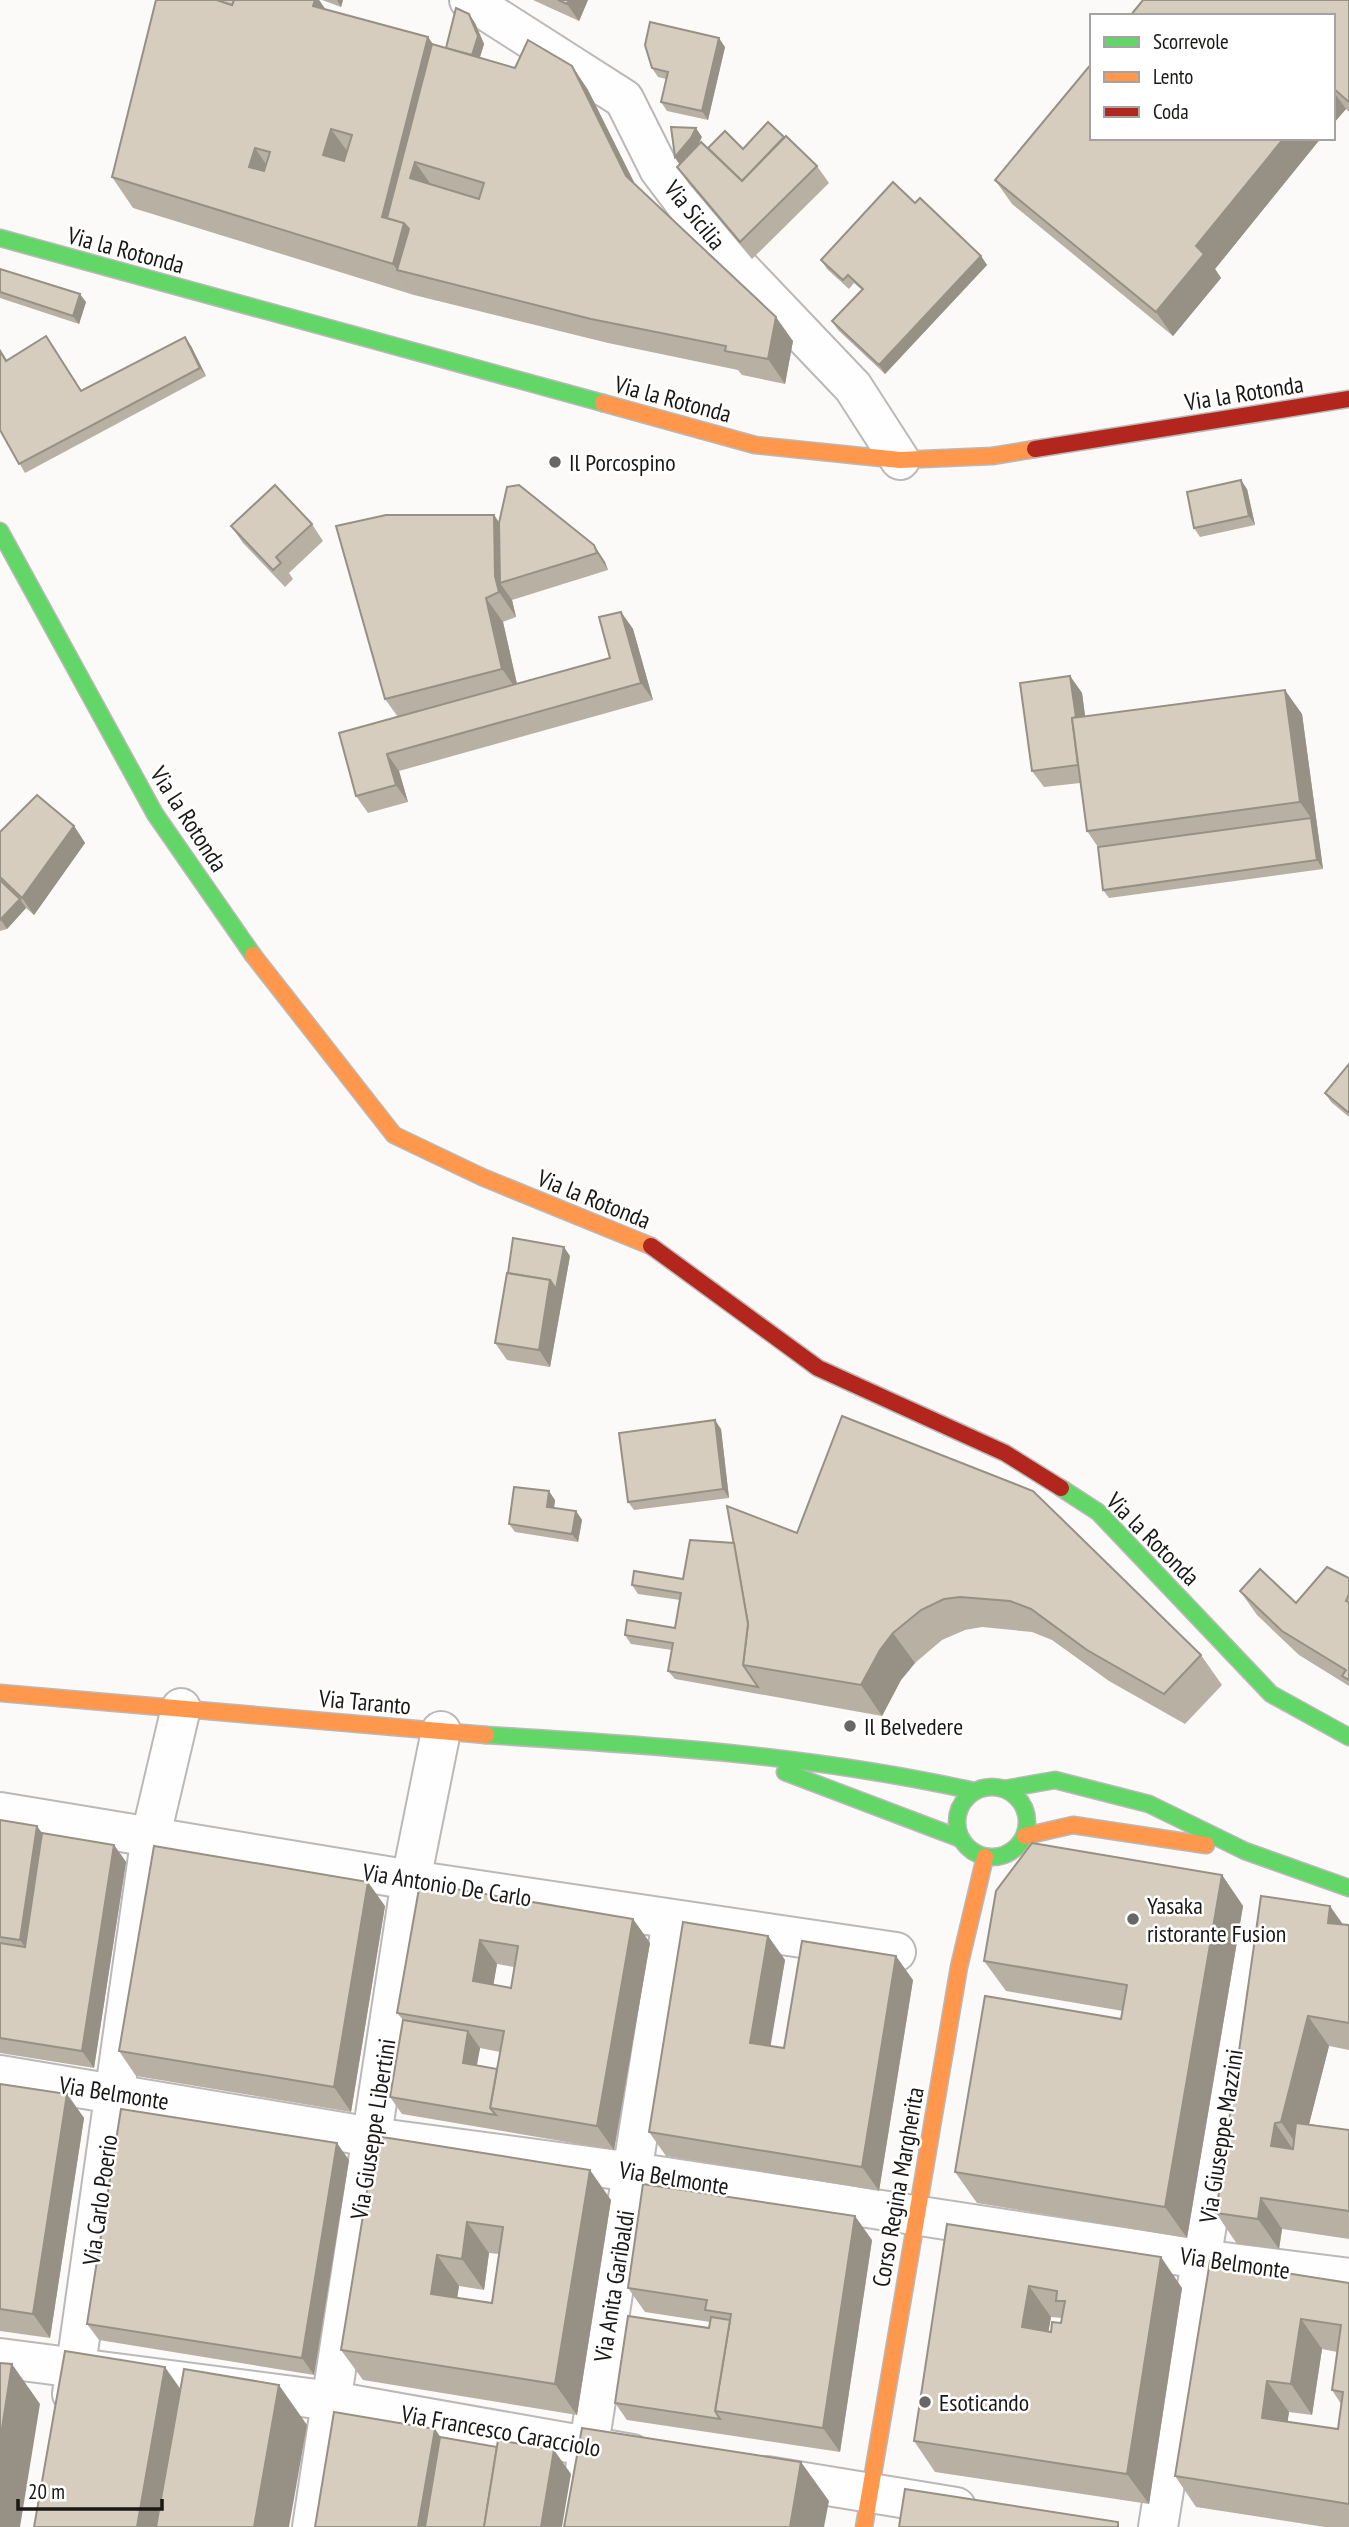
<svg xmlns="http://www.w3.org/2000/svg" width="1349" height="2527" viewBox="0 0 1349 2527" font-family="'PT Sans Narrow',sans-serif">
	<rect width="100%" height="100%" fill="#fcfaf8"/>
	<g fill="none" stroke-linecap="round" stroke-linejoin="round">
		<defs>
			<g id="street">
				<polyline points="469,0 624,99 659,169 711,238 853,387 900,460"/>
				<polyline points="0,1812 411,1880 896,1952"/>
				<polyline points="0,2075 372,2137 633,2172 1201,2259 1349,2278"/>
				<polyline points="0,2358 332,2401 632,2454"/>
				<polyline points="72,2394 151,1835 181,1708"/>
				<polyline points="767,2476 956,2507"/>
				<polyline points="312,2527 411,1880 441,1731"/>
				<polyline points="576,2527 672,1920"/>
				<polyline points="1158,2527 1251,1952"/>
			</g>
			<g id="fast">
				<polyline points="0,238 603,403"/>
				<polyline points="0,531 155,814 253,955"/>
				<polyline points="1061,1488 1098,1512 1271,1694 1349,1737"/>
				<path d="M486,1735C650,1745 813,1755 974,1791"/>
				<polyline points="785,1772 959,1838"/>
				<circle cx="992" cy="1822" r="35"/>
				<polyline points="1004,1789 1055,1780 1149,1804 1245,1851 1349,1888"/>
			</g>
			<g id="slow">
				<polyline points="603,403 755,445 900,460 992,456 1035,449"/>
				<polyline points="253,955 394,1135 482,1177 651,1246"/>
				<polyline points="0,1693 486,1735"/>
				<polyline points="1025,1836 1073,1825 1206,1845"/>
				<polyline points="864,2527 959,1967 985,1857"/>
			</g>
			<g id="jam">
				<polyline points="1035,449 1349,399"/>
				<polyline points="651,1246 818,1368 1005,1453 1061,1488"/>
			</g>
		</defs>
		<!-- street casing -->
		<use href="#street" stroke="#bbb9b8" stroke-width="42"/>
		<!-- fast casing -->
		<use href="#fast" stroke="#bbb9b8" stroke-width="19"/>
		<!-- slow casing -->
		<use href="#slow" stroke="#bbb9b8" stroke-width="19"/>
		<!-- jam casing -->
		<use href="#jam" stroke="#bbb9b8" stroke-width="19"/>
		<!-- street -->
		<use href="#street" stroke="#fffefe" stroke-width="38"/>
		<!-- fast -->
		<use href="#fast" stroke="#63d668" stroke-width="16"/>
		<!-- slow -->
		<use href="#slow" stroke="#ff974d" stroke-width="16"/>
		<!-- jam -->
		<use href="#jam" stroke="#b3261e" stroke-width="16"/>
	</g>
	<!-- wall -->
	<g fill="#b8b0a3" fill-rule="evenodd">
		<polygon points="156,0 319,0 326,10 428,37 432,44 446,48 469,14 475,23 484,44 480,57 515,68 572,66 588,90 635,185 793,341 785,384 742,375 738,370 608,343 414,295 133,208 112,177"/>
		<polygon points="322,0 343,0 341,7"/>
		<polygon points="533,0 588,0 579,21"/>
		<polygon points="1349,0 1349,112 1346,109 1333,124 1333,16"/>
		<polygon points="725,47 708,120 667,111 661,102 666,79 658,77 652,68"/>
		<polygon points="702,137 698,145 708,148 743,149 784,137 817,166 829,183 752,259 689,184 677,167"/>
		<polygon points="1092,138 1321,138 1215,269 1221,278 1173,336 1012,204 995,180"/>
		<polygon points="915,203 981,256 987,265 885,374 838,330 832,321 862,290 854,283 849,289 827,269 821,260"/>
		<polygon points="0,269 86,302 79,324 0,298"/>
		<polygon points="46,336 81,391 185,337 191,346 206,376 25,473 0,430 0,349 7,360"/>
		<polygon points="1247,489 1255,525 1200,537 1194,528"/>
		<polygon points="494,515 499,523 594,545 605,562 608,570 512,600 516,617 503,622 517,684 610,658 621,612 633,629 653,700 399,771 408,802 368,813 356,796 398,717 385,699"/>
		<polygon points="312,524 323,541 289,573 293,579 285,587 243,543 231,526"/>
		<polygon points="1070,676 1082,693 1085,716 1302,714 1323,869 1109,898 1103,890 1098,847 1087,831 1080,783 1044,787 1032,771"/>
		<polygon points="74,826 85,843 34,915 26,908 7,929 0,931 0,832"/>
		<polygon points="1349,1064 1349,1117 1331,1102 1325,1093"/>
		<polygon points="570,1256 550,1367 507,1360 495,1343"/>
		<polygon points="721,1429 729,1498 634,1510 628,1502"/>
		<polygon points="555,1500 554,1508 576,1511 582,1520 578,1542 515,1532 509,1524"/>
		<polygon points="797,1533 1201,1655 1222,1685 1185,1724 1109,1681 1052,1640 1032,1632 982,1627 965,1630 942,1640 915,1663 901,1680 882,1716 675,1679 668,1671 672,1650 631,1644 625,1635 675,1628 680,1600 638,1594 632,1585 683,1579 734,1543"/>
		<polygon points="1349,1578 1349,1686 1299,1655 1257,1615 1240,1591 1296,1603"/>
		<polygon points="0,1820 42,1833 114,1845 126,1862 94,2068 0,2053"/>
		<polygon points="1222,1875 1243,1906 1187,2238 977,2203 955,2172 1121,2019 1123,2011 1006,1991 984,1961"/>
		<path d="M420,1883L633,1919L650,1943L614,2150L402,2114L390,2097L403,2020L397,2013ZM497,1964L514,1967L511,1988L493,1985ZM480,2048L500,2052L497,2069L477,2065Z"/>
		<polygon points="385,1906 351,2112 136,2076 119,2051"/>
		<polygon points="1343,1925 1349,1925 1349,2050 1329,2046 1309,2124 1349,2130 1349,2239 1282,2229 1279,2249 1237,2244 1216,2213"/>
		<polygon points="768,1936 785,1960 770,2046 784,2048 913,1980 879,2191 666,2156 649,2132"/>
		<polygon points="0,2084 67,2094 84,2118 50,2338 0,2331"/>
		<path d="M376,2136L611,2200L577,2415L363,2380L341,2350ZM489,2253L499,2254L492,2303L457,2298L459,2286L484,2290Z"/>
		<polygon points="349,2160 314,2375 99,2340 87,2324"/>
		<path d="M947,2224L1182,2288L1149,2504L935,2472L914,2441ZM1051,2317L1062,2318L1061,2323L1051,2332H1048Z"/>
		<polygon points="872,2240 840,2452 627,2420 615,2403 709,2328 710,2322 645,2312 628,2288"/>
		<path d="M1210,2261L1349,2283V2527H1325L1196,2507L1175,2476ZM1322,2349L1337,2352L1332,2390L1341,2404L1338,2429L1287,2422L1289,2412L1312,2415Z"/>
	</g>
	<!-- shaded-wall -->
	<g fill="#969085">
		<polygon points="315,0 319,0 337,26 313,6"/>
		<polygon points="337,0 343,0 341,7"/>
		<polygon points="569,0 588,0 579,21 567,4"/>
		<polygon points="469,14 475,23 484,44 474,76"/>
		<polygon points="428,37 449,68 415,162 432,186 425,253 397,270 414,294 393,264 382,217"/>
		<polygon points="719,38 725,47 708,120 702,111"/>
		<polygon points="572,66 588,90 643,200 626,176"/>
		<polygon points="1333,91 1346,109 1333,124"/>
		<polygon points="696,128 702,137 697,146 681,166 675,157"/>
		<polygon points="331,129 353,159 345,185 323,155"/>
		<polygon points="1284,138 1321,138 1215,269 1221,278 1173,336 1156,312 1196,246"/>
		<polygon points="255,148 276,179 249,167"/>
		<polygon points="981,256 987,265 885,374 879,365"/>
		<polygon points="80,294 86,302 79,324 73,316"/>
		<polygon points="776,317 793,341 785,384 768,359"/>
		<polygon points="185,337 191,346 206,376 200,368"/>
		<polygon points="1241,480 1247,489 1255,525 1249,516"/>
		<polygon points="494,515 511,540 500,583 512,600 516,617 499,592 495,576"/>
		<polygon points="594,545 605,562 608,570 597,553"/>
		<polygon points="486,598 503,622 519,693 502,669"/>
		<polygon points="621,612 633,629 653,700 641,683"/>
		<polygon points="1070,676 1082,693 1094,781 1082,764"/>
		<polygon points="1285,690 1302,714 1323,869 1317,860 1311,818 1300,802"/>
		<polygon points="387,754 399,771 408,802 396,785"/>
		<polygon points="74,826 85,843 34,915 22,898"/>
		<polygon points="20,899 26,908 7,929 1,920"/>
		<polygon points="564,1247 570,1256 550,1367 539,1350 550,1280"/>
		<polygon points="715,1420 721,1429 729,1498 723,1489"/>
		<polygon points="549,1491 555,1500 553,1515 547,1507"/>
		<polygon points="576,1511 582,1520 578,1542 572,1534"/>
		<polygon points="893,1633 915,1663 901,1680 882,1716 861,1685 880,1650"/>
		<polygon points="37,1826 54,1850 37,1964 20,1940"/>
		<polygon points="114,1845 126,1862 94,2068 82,2051"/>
		<polygon points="1222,1875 1243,1906 1187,2238 1165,2207"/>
		<polygon points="368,1882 385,1906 351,2112 334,2087"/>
		<polygon points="1330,1906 1349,1933 1328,1923"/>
		<polygon points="633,1919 650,1943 614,2150 597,2126"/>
		<polygon points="768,1936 785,1960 767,2067 750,2043"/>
		<polygon points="480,1940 497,1964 490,2005 473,1981"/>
		<polygon points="896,1956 913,1980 879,2191 862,2167"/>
		<polygon points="1308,2016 1329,2046 1302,2152 1281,2122"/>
		<polygon points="468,2031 480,2048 474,2080 463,2063"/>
		<polygon points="67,2094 84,2118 50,2338 33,2314"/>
		<polygon points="1275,2123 1296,2154 1271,2146"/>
		<polygon points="337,2143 349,2160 314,2375 302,2358"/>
		<polygon points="590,2170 611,2200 577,2415 555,2384"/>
		<polygon points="1261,2198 1282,2229 1279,2249 1258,2219"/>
		<polygon points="855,2216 872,2240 840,2452 823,2428"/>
		<polygon points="467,2222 489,2253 484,2290 462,2259"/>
		<polygon points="437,2255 459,2286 453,2325 431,2294"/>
		<polygon points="1161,2257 1182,2288 1149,2504 1127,2474"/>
		<polygon points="1029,2286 1051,2317 1044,2358 1022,2327"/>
		<polygon points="1301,2319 1322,2349 1312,2415 1291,2384"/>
		<polygon points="12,2364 40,2404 20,2527 0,2527 0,2441"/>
		<polygon points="165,2367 193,2407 172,2527 137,2527"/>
		<polygon points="1267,2381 1289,2412 1284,2449 1262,2418"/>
		<polygon points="279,2385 307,2425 289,2527 254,2527"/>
		<polygon points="435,2429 452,2454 440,2527 418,2527"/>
		<polygon points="554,2450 571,2474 562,2527 541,2527"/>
		<polygon points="801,2462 829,2501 824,2527 790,2527"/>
	</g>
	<!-- building -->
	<g fill="#d6cdbe" stroke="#969085" stroke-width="2" fill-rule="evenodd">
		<path d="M156,0H217L232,5L234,0H315L313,6L428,37L382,217L404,223L393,264L112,177ZM331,129L352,135L344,161L323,155ZM255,148L270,152L264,171L249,167Z"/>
		<polygon points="217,0 234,0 232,5"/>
		<polygon points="558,0 569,0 567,4"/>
		<polygon points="1143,0 1349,0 1349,102 1333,88 1333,16 1130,16"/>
		<polygon points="456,8 469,14 478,36 472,55 446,48"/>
		<polygon points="650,22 719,38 702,111 661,102 668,72 652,68 645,45"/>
		<path d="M528,40L572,66L626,176L776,317L768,359L725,351L726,346L591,319L397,270L409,229L404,223L387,218L432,44L515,68ZM415,162L484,183L479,199L410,178Z"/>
		<polygon points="1092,63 1092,138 1284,138 1196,246 1204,254 1156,312 995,180"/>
		<polygon points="768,122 784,137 742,181 708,148 725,131 743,149"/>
		<polygon points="671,127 696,128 691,138 675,157"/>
		<polygon points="786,136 817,166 740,242 677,167 701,142 742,181"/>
		<polygon points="893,182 915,203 920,198 981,256 879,365 832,321 863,289 848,275 843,280 821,260"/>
		<polygon points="0,269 80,294 73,316 0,292"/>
		<polygon points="46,336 81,391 185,337 200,368 19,464 0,430 0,351 6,361"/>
		<polygon points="1241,480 1249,516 1194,528 1187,492"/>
		<polygon points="275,485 312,524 276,557 281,563 273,570 231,526"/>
		<polygon points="519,485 594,545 597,553 500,583 499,523 507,487"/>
		<polygon points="386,515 494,515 495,576 499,592 486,598 502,669 385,699 336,526"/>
		<polygon points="621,612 641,683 387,754 396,785 356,796 339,733 610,658 599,617"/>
		<polygon points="1070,676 1076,717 1072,718 1078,765 1032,771 1020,683"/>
		<polygon points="1285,690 1300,802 1087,831 1072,718"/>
		<polygon points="37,795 74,826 22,898 0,877 0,832"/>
		<polygon points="1311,818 1317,860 1103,890 1098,847"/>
		<polygon points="0,880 20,899 0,920"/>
		<polygon points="1349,1064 1349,1113 1325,1093"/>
		<polygon points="513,1238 564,1247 556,1289 550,1280 508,1273"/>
		<polygon points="507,1273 550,1280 539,1350 495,1343"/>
		<polygon points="842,1416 1033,1491 1201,1655 1164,1694 1087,1650 1031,1609 1010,1601 960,1597 944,1599 921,1610 893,1633 880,1650 861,1685 743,1665 748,1624 727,1506 797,1533"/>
		<polygon points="715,1420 723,1489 628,1502 619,1433"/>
		<polygon points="514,1487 549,1491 547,1507 576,1511 572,1534 509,1524"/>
		<polygon points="690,1540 734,1543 748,1624 743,1665 758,1687 668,1671 673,1643 625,1635 627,1620 675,1628 681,1593 632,1585 634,1571 683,1579"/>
		<polygon points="1327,1567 1349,1578 1349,1594 1346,1601 1349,1602 1349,1680 1342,1676 1346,1670 1282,1631 1240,1591 1260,1569 1296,1603"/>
		<polygon points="0,1820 37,1826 20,1940 0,1937"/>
		<polygon points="42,1833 114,1845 82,2051 0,2038 0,1943 25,1947"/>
		<polygon points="1032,1843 1222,1875 1165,2207 955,2172 985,1996 1121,2019 1127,1985 984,1961 996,1891"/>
		<polygon points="154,1846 368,1882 334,2087 119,2051"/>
		<path d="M420,1883L633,1919L597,2126L490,2108L504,2031L397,2013ZM480,1940L518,1946L511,1988L473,1981Z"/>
		<polygon points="1261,1896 1330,1906 1328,1923 1349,1925 1349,2023 1308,2016 1281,2122 1275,2123 1271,2146 1293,2149 1296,2123 1349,2130 1349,2211 1261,2198 1258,2219 1216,2213"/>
		<polygon points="683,1922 768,1936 750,2043 784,2048 802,1941 896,1956 862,2167 649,2132"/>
		<polygon points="403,2020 468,2031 463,2063 497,2069 490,2108 496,2115 390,2097"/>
		<polygon points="0,2084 67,2094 33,2314 0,2309"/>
		<polygon points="121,2109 337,2143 302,2358 87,2324"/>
		<path d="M376,2136L590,2170L555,2384L341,2350ZM467,2222L503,2227L492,2303L431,2294L437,2255L462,2259Z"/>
		<polygon points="643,2184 855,2216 823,2428 715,2411 731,2314 705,2310 707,2300 628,2288"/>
		<path d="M947,2224L1161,2257L1127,2474L914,2441ZM1029,2286L1057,2291L1056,2301H1065L1061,2323L1052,2322L1051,2332L1022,2327Z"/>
		<path d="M1210,2261L1349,2283V2504L1175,2476ZM1301,2319L1341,2325L1332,2390L1343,2392L1338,2429L1262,2418L1267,2381L1291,2384Z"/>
		<polygon points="628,2316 709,2328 711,2317 730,2320 715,2411 720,2419 615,2403"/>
		<polygon points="65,2351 165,2367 137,2527 34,2527"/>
		<polygon points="0,2363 12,2364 0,2441"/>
		<polygon points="184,2369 279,2385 254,2527 156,2527"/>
		<polygon points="334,2412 435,2429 418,2527 315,2527"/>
		<polygon points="582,2428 801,2462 790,2527 564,2527"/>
		<polygon points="440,2437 497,2447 484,2527 425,2527"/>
		<polygon points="498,2440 554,2450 541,2527 484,2527"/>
		<polygon points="905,2489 1118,2522 1118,2527 899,2527"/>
	</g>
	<!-- markers -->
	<g fill="#686765" stroke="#fff" stroke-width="2.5">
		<circle cx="555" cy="462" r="7"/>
		<circle cx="850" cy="1726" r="7"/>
		<circle cx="1133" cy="1919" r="7"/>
		<circle cx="925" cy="2402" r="7"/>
	</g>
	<g text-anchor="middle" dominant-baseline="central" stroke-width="5" stroke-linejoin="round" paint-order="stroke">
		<!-- street labels -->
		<g font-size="24" fill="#191816" stroke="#fff">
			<text transform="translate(695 215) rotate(51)">Via Sicilia</text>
			<text transform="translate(126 250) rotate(15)">Via la Rotonda</text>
			<text transform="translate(1244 393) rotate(-9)">Via la Rotonda</text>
			<text transform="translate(673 399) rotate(15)">Via la Rotonda</text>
			<text transform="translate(189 819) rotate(57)">Via la Rotonda</text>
			<text transform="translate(594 1199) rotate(22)">Via la Rotonda</text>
			<text transform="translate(1153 1539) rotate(45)">Via la Rotonda</text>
			<text transform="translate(365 1702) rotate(5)">Via Taranto</text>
			<text transform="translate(447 1885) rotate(9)">Via Antonio De Carlo</text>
			<text transform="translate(114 2093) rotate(9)">Via Belmonte</text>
			<text transform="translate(373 2129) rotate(-81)">Via Giuseppe Libertini</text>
			<text transform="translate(1221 2136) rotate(-81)">Via Giuseppe Mazzini</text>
			<text transform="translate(674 2178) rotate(9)">Via Belmonte</text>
			<text transform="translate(898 2187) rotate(-80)">Corso Regina Margherita</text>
			<text transform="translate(100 2200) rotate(-82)">Via Carlo Poerio</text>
			<text transform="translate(1235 2263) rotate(8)">Via Belmonte</text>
			<text transform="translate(614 2286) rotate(-81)">Via Anita Garibaldi</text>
			<text transform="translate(501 2431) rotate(10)">Via Francesco Caracciolo</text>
		</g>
		<!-- poi labels -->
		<g font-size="24" fill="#191816" stroke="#fff" text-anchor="start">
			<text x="569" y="462">Il Porcospino</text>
			<text x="864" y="1726">Il Belvedere</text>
			<text x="1147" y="1905">Yasaka<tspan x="1147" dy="28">ristorante Fusion</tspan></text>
			<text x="939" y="2402">Esoticando</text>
		</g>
	</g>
	<!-- legend -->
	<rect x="1090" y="14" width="245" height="126" fill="#ffffff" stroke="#a3a3a2" stroke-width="2"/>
	<rect x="1104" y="37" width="35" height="10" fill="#63d668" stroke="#a3a3a2" stroke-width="2"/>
	<text x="1153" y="49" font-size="21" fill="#191816">Scorrevole</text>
	<rect x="1104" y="72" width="35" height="10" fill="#ff974d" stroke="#a3a3a2" stroke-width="2"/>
	<text x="1153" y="84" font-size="21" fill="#191816">Lento</text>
	<rect x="1104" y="107" width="35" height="10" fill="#b3261e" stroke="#a3a3a2" stroke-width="2"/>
	<text x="1153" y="119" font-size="21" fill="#191816">Coda</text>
	<!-- scale -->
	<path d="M18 2499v10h144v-10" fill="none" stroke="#191816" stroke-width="3.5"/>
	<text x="28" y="2499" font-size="21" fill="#191816" stroke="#ffffff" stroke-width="5" paint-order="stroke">20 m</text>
</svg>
